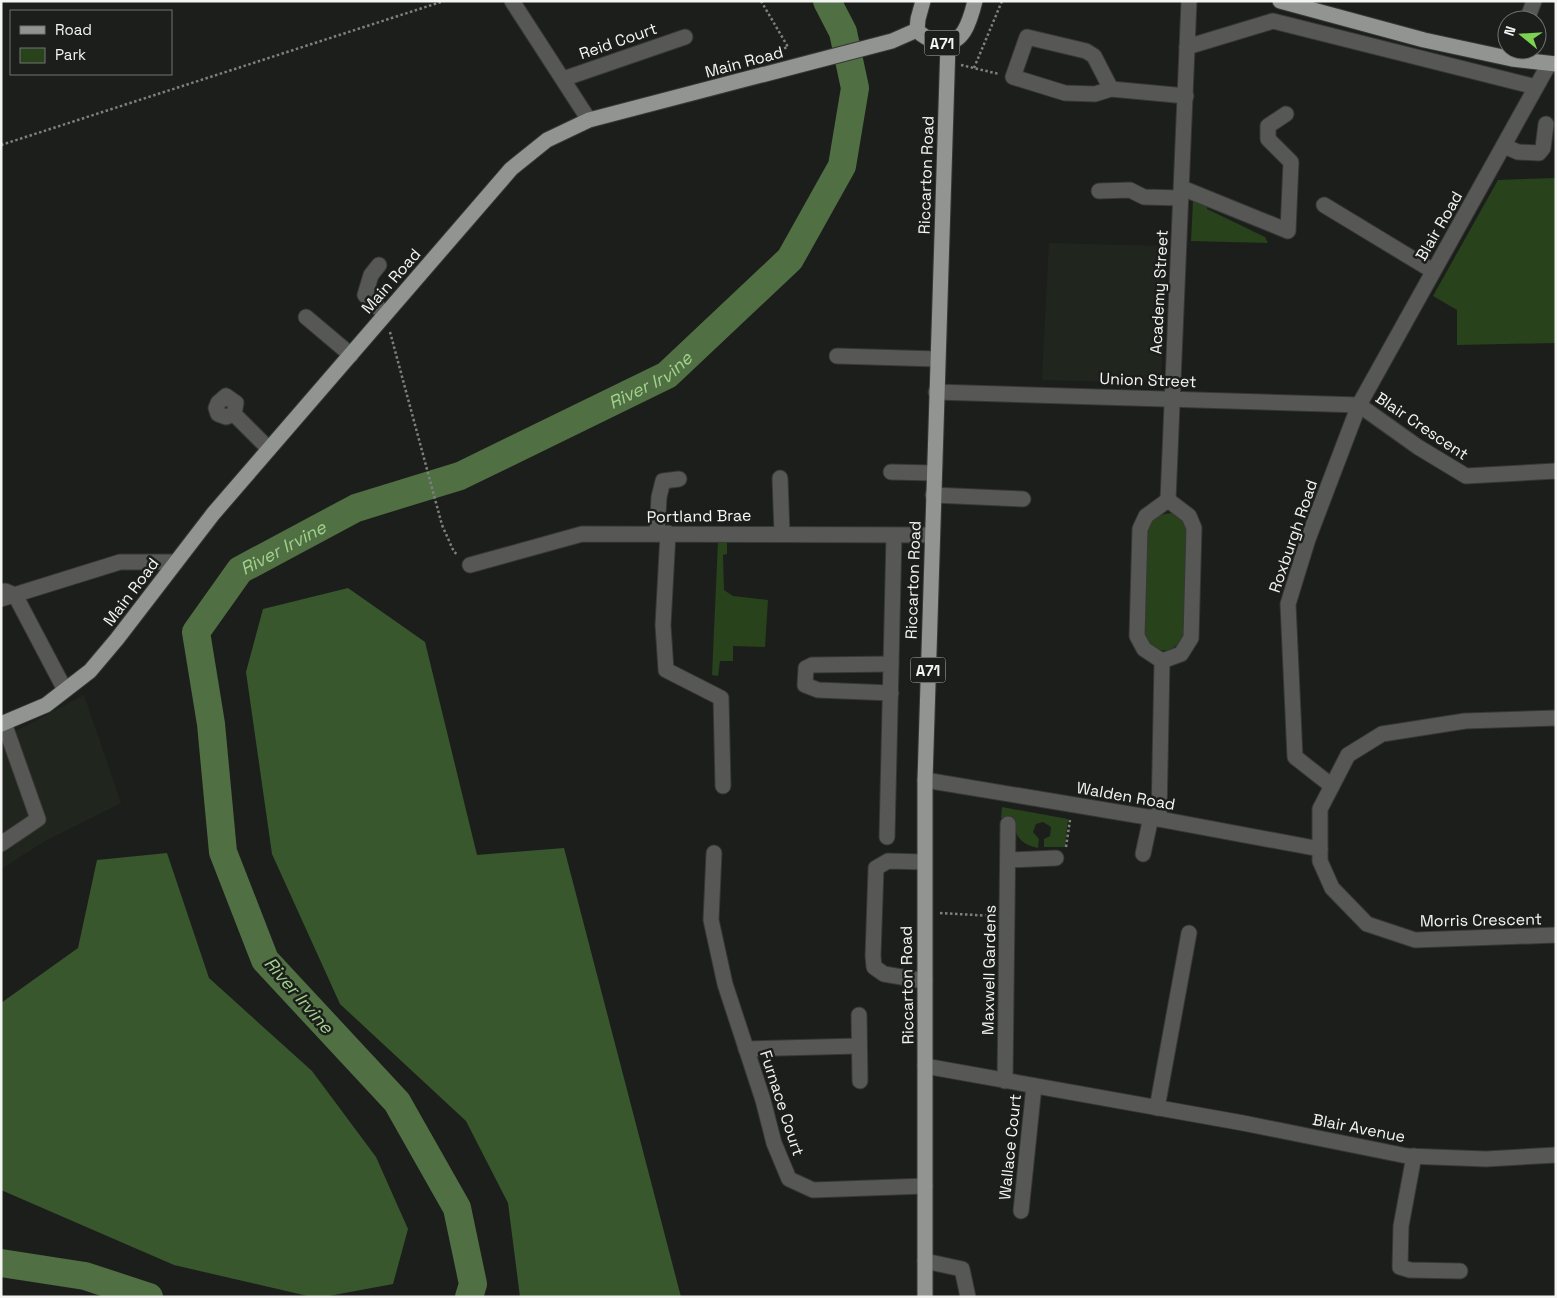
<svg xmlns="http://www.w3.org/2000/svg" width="1557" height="1298" viewBox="0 0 1557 1298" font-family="'Space Grotesk',sans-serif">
	<rect width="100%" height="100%" fill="#1c1e1b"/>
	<!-- built -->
	<g fill="#20261e">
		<polygon points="1049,243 1167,246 1161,383 1042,380"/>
		<polygon points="84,695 121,803 45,841 1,869 1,739"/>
	</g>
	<!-- green -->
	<g fill="#28421c">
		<polygon points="1556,178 1556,343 1457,345 1457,310 1433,296 1498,180"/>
		<polygon points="1193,201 1207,202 1207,209 1265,237 1268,243 1191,241"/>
		<path d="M1173,513L1184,518L1190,529L1187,632C1176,653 1156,659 1144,635L1146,534C1151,518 1157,514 1173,513Z"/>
		<polygon points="727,540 727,554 723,555 724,590 733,596 768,600 765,647 733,646 733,661 720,661 718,676 712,675 718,541"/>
		<path d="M1002,807L1068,819L1065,847H1044V839L1050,836L1051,827L1043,822L1036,824L1033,832L1039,839L1038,848C1022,844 1014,837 1014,820L1001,818Z"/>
	</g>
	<!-- forest -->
	<g fill="#39572c">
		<polygon points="348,588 425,642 477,855 564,848 681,1297 520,1297 508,1203 466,1121 340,1004 272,854 246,672 263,609"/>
		<polygon points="167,853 209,978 312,1071 376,1157 408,1229 393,1284 323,1297 312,1297 174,1265 1,1190 1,1003 78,948 97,860"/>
	</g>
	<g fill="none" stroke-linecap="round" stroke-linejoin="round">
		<!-- river -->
		<g stroke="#506f42" stroke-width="28">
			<polyline points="1,1263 85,1276 149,1297"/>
			<path id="s1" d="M469,1297L473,1284L457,1208L397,1102L265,960L223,852L211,724L196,632L240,570L356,508L460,476L667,375L790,259L842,166L855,88L843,32L827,1"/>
		</g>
		<defs>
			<g id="minor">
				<polyline points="512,1 589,120"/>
				<polyline points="1527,20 1534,1"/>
				<polyline points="1187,47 1273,21 1536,87"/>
				<polyline points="563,79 685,37"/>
				<polyline points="1111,89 1094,56 1086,51 1027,37 1013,77 1065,93 1095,94 1111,89 1186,96"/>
				<polyline points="1504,146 1518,152 1539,153 1543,148 1546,124"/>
				<polyline points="1182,188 1288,231 1291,162 1268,139 1268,126 1286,114"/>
				<polyline points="1099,191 1130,190 1144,197 1181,198"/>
				<polyline points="1324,205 1433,271"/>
				<polyline points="379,265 371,275 365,295 385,314"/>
				<polyline points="306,317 351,355"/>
				<polyline points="837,356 937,359"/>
				<polyline points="936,392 1359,405"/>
				<polyline points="1359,405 1418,447 1466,476 1556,471"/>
				<polyline points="234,414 236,403 226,396 218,403 216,408 218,414 226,417 234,414 269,449"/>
				<polyline points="891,472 934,473"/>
				<polyline points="780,478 782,533"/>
				<polyline points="933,495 1023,499"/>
				<polyline points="668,533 663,625 666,670 721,698 723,786"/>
				<polyline points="657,534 659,497 663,481 679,479"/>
				<polyline points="470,565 582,534 932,535"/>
				<polyline points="5,591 15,595 65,690"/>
				<polyline points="1,599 120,562 176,562"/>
				<polyline points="1162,661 1181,654 1191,638 1194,528 1189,516 1168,500"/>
				<polyline points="891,693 818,690 805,685 806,668 812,665 891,664"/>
				<polyline points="1556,718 1465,721 1382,734 1348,755 1320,809 1320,861 1332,888 1367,924 1415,940 1556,935"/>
				<polyline points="925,780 1159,819 1320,849"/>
				<polyline points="1332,786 1295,757 1288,604 1308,539 1359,405 1549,64"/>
				<polyline points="1159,819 1162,661 1144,649 1137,636 1140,529 1146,516 1168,500 1189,1"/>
				<polyline points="887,837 894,536"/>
				<polyline points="1,844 38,819 4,723"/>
				<polyline points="714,853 711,920 725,984 763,1100 774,1143 789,1179 813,1190 925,1186"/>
				<polyline points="1143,854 1151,817"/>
				<polyline points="1008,860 1056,858"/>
				<polyline points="924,862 888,861 876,868 873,956 874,967 884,974 925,981"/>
				<polyline points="859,1015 860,1081"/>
				<polyline points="746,1049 858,1046"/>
				<polyline points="925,1066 1243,1123 1407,1156 1486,1159 1556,1155"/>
				<polyline points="1005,1081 1008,824"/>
				<polyline points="1157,1108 1189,933"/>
				<polyline points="1414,1156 1401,1226 1400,1267 1410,1270 1460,1271"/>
				<polyline points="1021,1211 1034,1086"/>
				<polyline points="925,1261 962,1269 968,1297"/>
			</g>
			<g id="major">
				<path d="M923,1L918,19L917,30C923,37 929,39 938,42C963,48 970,21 975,1"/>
				<polyline points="1280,1 1424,40 1512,59 1556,64"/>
				<polyline points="1,724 46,705 90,671 117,639 213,514 511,169 547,140 589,120 892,41 917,30"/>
				<polyline points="925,1297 925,780 948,44"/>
			</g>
		</defs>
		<!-- minor casing -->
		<use href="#minor" stroke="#363835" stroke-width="17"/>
		<!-- major casing -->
		<use href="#major" stroke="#363835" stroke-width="17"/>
		<!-- path -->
		<g stroke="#7e807d" stroke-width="2.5" stroke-dasharray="2.5 2.5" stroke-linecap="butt">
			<polyline points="761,1 788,47 771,53 772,58"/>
			<polyline points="961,65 999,74"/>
			<polyline points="974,68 1002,1"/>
			<polyline points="1,145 444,1"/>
			<polyline points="390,332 442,525 454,552 458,555"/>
			<polyline points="1066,847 1070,820"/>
			<polyline points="940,913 992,916"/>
		</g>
		<!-- minor -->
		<use href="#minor" stroke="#575856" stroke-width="15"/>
		<!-- major -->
		<use href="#major" stroke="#919490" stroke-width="15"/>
	</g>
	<g text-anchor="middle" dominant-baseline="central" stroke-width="5" stroke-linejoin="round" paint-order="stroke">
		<!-- shield labels -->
		<g fill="#1c1e1b" stroke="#b3b4b2" stroke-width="1">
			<rect x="924.5" y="30.5" width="35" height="25" rx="4"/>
			<rect x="910.5" y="657.5" width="35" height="25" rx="4"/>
		</g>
		<g font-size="15" font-weight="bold" fill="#f4f5f3">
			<text x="942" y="43">A71</text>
			<text x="928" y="670">A71</text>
		</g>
		<!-- street labels -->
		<g font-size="16" fill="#f4f5f3" stroke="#1c1e1b">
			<text transform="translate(618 41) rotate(-19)">Reid Court</text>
			<text transform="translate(744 62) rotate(-15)">Main Road</text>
			<text transform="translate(926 175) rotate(-88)">Riccarton Road</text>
			<text transform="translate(1439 226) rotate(-60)">Blair Road</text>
			<text transform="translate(391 281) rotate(-49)">Main Road</text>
			<text transform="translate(1159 292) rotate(-87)">Academy Street</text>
			<text transform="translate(1148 380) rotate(2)">Union Street</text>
			<text transform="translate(1422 426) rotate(34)">Blair Crescent</text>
			<text transform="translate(699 516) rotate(-1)">Portland Brae</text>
			<text transform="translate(1293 536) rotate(-71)">Roxburgh Road</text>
			<text transform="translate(913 580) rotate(-88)">Riccarton Road</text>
			<text transform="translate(131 592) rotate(-53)">Main Road</text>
			<text transform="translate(1126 796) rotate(10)">Walden Road</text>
			<text transform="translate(1481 920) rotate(-1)">Morris Crescent</text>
			<text transform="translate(989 970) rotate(-89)">Maxwell Gardens</text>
			<text transform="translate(907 985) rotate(-91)">Riccarton Road</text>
			<text transform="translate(782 1103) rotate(72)">Furnace Court</text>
			<text transform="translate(1359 1128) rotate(11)">Blair Avenue</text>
			<text transform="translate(1010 1147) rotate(-84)">Wallace Court</text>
		</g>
		<!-- water labels -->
		<g font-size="18" font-style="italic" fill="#a1d28d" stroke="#1c1e1b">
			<text stroke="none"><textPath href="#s1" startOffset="1274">River Irvine</textPath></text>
			<text stroke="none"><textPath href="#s1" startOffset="869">River Irvine</textPath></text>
			<text transform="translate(299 995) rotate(49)">River Irvine</text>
		</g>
	</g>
	<!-- border -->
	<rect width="1557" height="1298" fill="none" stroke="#f4f5f3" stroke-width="5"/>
	<!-- legend -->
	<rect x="10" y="10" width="162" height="65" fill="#1c1e1b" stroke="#727471"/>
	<rect x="20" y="26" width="25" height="8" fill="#919490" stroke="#727471"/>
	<text x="55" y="35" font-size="15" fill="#f4f5f3">Road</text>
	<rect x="20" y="48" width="25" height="15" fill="#28421c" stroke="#727471"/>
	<text x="55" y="60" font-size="15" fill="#f4f5f3">Park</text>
	<!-- north arrow -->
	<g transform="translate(1522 35) rotate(288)"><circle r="24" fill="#1c1e1b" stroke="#727471"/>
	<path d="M0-4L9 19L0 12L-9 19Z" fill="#7dd153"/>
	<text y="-8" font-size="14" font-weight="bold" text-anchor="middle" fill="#f4f5f3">N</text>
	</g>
</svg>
